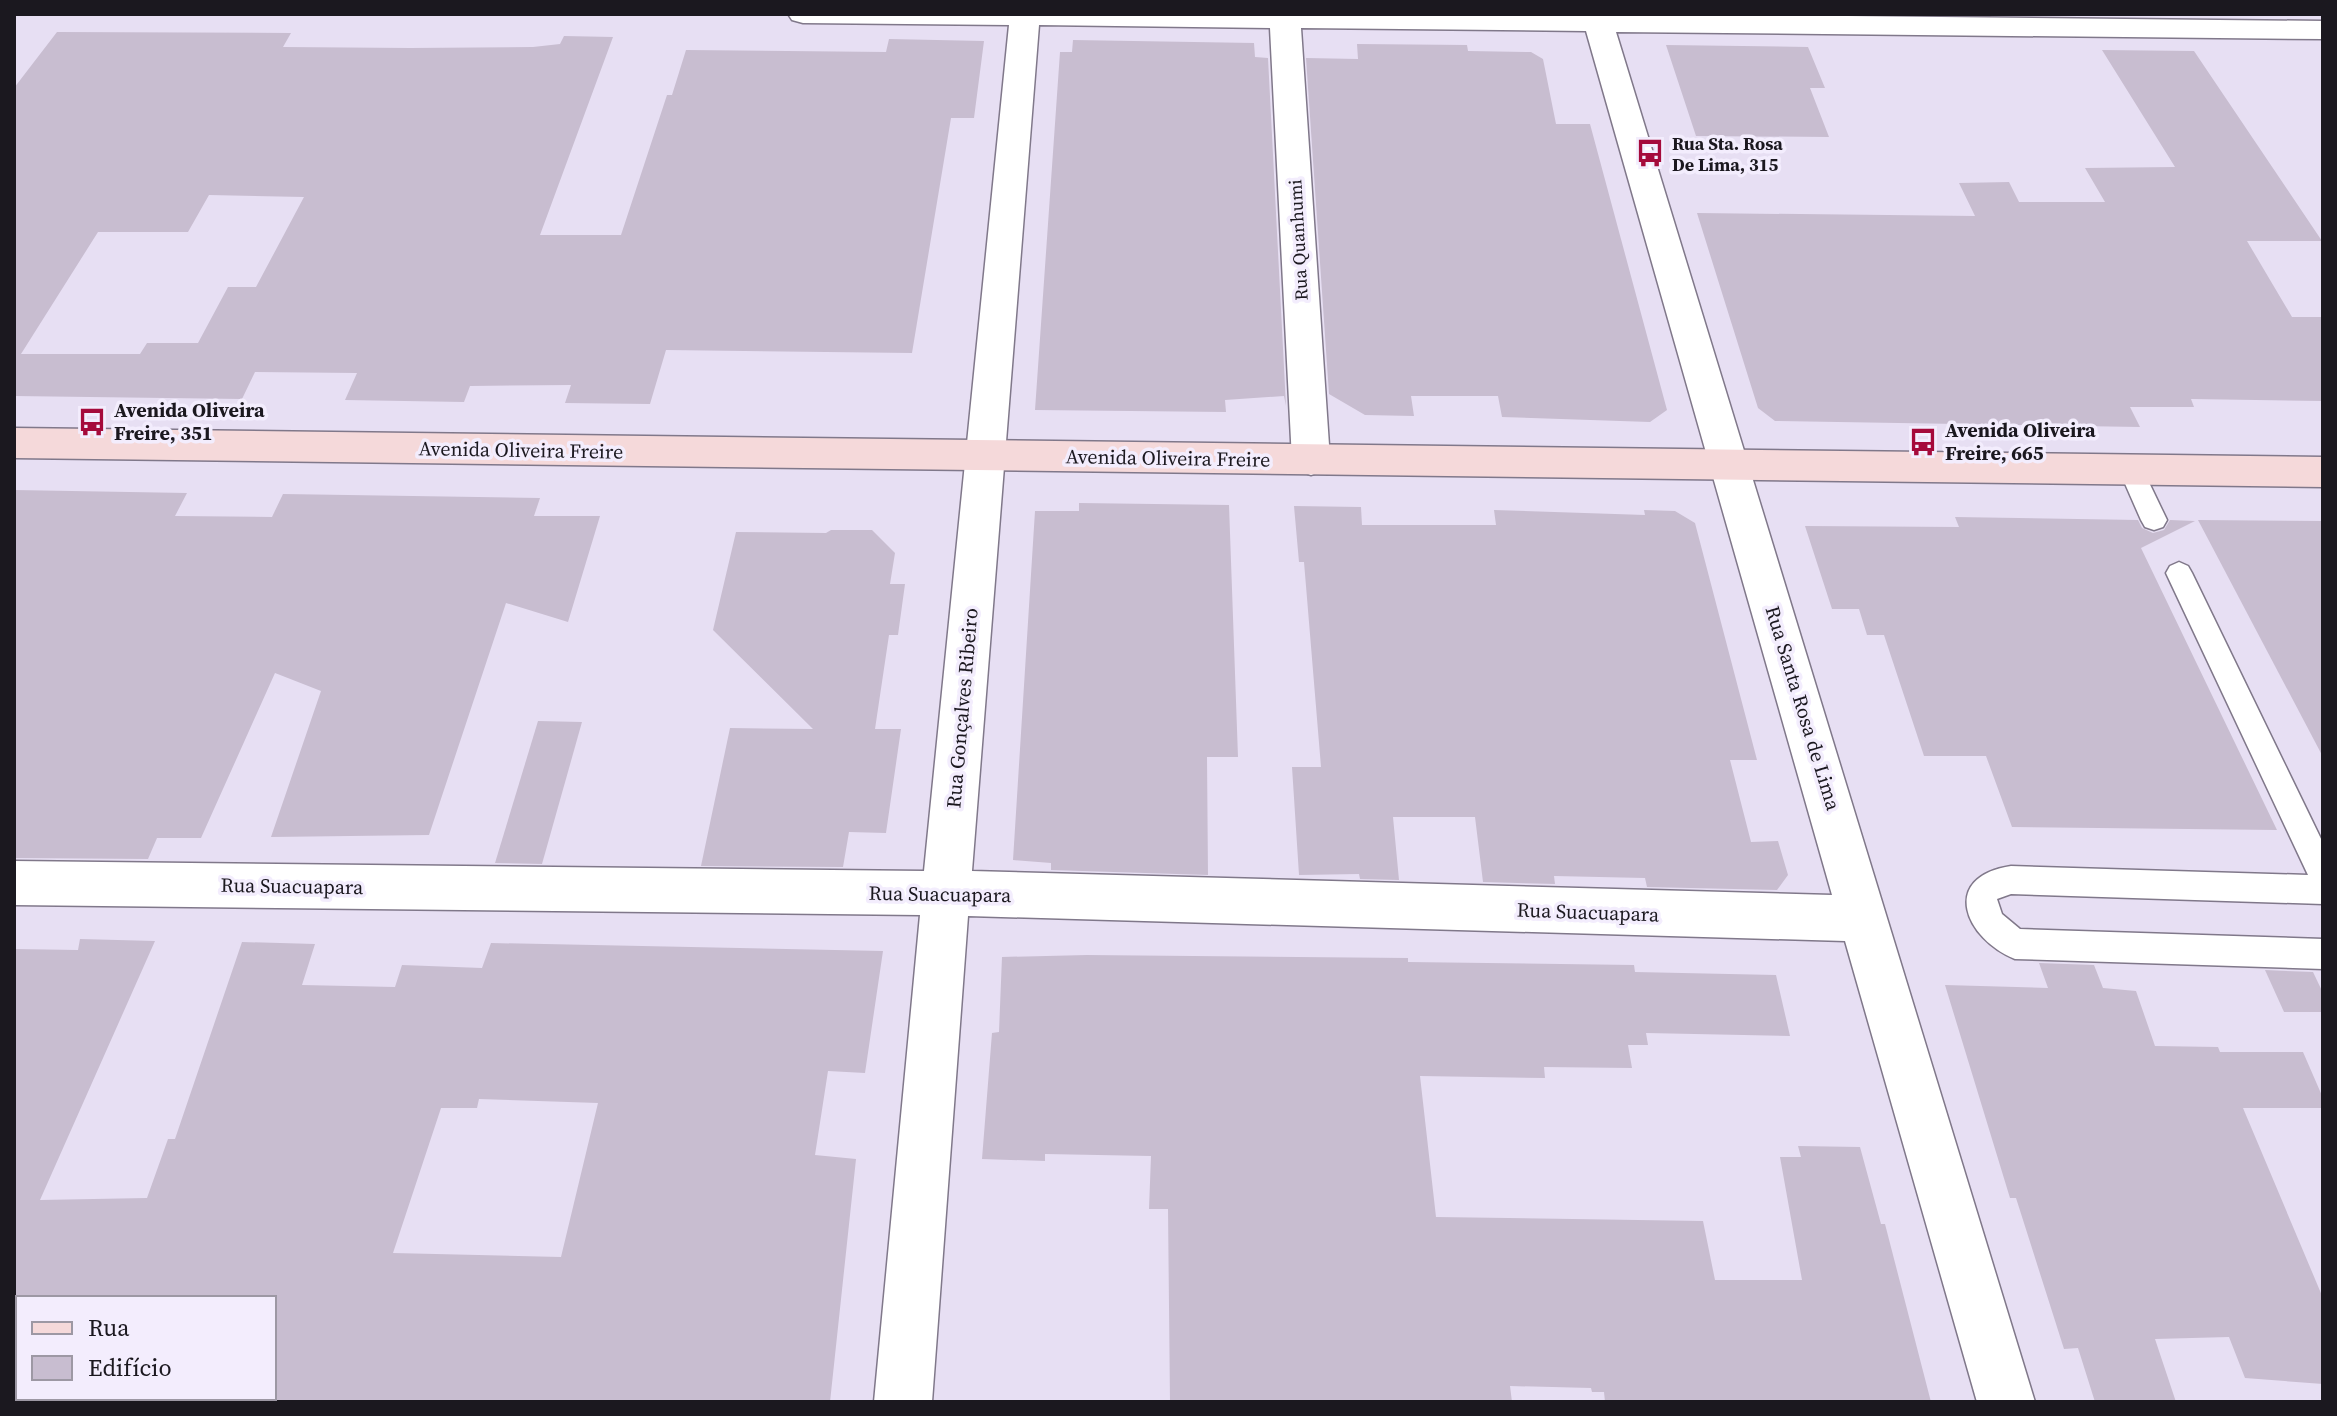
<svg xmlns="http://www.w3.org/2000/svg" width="2337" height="1416" viewBox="0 0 2337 1416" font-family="'Source Serif 4',serif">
	<rect width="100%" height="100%" fill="#e7dff3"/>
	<!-- building -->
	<g fill="#c8bdd0" fill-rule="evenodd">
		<path d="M57,32L291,33L283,47L410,48L533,47L560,44L564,36L613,37L540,235H621L667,95H672L686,50L886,52L889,39L984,41L974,118H951L912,353L666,350L650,404L565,403L571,385L470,386L464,402L345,400L357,373L255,372L242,399L14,396V88ZM209,195L304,197L256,287H228L198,343H147L140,354H21L98,232H188Z"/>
		<polygon points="1073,40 1254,43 1255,57 1268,58 1286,406 1284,396 1225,400 1226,412 1035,410 1060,52 1072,52"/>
		<polygon points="1357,44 1467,45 1468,51 1531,52 1543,59 1556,124 1590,124 1667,410 1650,422 1502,417 1498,396 1411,396 1414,416 1365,415 1329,394 1306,58 1358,59"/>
		<polygon points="1666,45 1808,47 1825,88 1810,88 1829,137 1696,136"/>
		<polygon points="2102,50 2194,51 2322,241 2247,241 2292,317 2323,317 2323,401 2191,399 2194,407 2130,407 2140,427 1775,421 1758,408 1697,213 1975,216 1959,183 2009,182 2019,202 2105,202 2085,168 2175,167"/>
		<polygon points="14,490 187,493 175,516 272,517 283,494 540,498 534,516 600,516 568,622 506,603 429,835 271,837 321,691 275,673 201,838 157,838 148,859 14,858"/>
		<polygon points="1079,503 1229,505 1238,757 1207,757 1208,875 1051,870 1051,863 1013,860 1035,511 1079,511"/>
		<polygon points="1294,506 1361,507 1362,525 1496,525 1494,510 1645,515 1644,510 1675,511 1695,523 1757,760 1730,760 1751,842 1778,841 1788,875 1777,890 1647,887 1645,878 1554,876 1555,884 1483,882 1475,817 1393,817 1399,880 1360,879 1359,874 1299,875 1292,767 1321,767 1304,562 1299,562"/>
		<polygon points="1955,517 2138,520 2142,528 2153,533 2164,530 2170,520 2195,521 2141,548 2277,830 2012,827 1986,756 1924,756 1884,635 1867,635 1859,609 1832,609 1805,526 1959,527"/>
		<polygon points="2198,520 2323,521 2323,757"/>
		<polygon points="831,530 872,530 895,553 890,584 905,584 898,635 889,635 875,729 901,729 886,833 849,832 843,867 701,866 730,728 813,729 713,630 736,532 826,533"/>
		<polygon points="538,721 582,722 542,864 495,863"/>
		<path d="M80,939L155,941L40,1200L147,1198L168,1139H175L242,942L315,944L302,985L395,987L402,965L482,968L491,943L883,951L865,1073L828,1071L815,1155L856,1159L830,1402H274V1298H14V949L78,950ZM479,1099L598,1103L561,1257L393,1253L441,1108H477Z"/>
		<polygon points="1087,955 1408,958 1408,962 1634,965 1635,972 1776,975 1790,1036 1646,1033 1648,1045 1628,1045 1632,1068 1544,1067 1545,1078 1420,1076 1436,1217 1703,1221 1715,1280 1802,1280 1780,1157 1801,1157 1798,1146 1860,1147 1881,1224 1885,1224 1931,1402 1605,1402 1604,1392 1592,1392 1591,1388 1510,1386 1512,1402 1170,1402 1168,1209 1149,1209 1151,1156 1045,1154 1045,1161 982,1159 992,1033 999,1032 1002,957"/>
		<polygon points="2039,963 2094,965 2103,988 2136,991 2155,1046 2218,1047 2220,1052 2303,1052 2323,1098 2323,1108 2243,1108 2323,1298 2323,1384 2245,1378 2229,1337 2155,1339 2176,1402 2095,1402 2078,1348 2064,1349 2016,1198 2010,1198 1945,985 2048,988"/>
		<polygon points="2265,970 2313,972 2323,993 2323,1012 2284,1012"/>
	</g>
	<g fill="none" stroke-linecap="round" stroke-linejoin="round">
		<defs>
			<g id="lane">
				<polygon points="2131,460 2140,463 2143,470 2167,520 2163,527 2154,530 2145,527 2141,520 2119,470 2122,463"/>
				<path d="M2179,562L2188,566L2192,573L2323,843V904L2011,894L1997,899L2002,914L2020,929L2323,939V969L2015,959C1965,939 1939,877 2011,866L2308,875L2166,573L2170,566Z"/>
			</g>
			<path id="street" d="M788,14H1661L2323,21V39L1616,32L2035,1402H1977L1845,941L968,916L932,1402H874L920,915L14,905V861L924,871L1009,25L803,23L792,20ZM1039,25L1270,28L1292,460L1297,470L1311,475L1325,470L1330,460L1301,28L1586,31L1832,895L972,871Z"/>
			<polygon id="secondary" points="14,428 2323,457 2323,487 14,458"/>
		</defs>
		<!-- lane casing -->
		<use href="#lane" stroke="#80788a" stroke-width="3"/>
		<!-- street casing -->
		<use href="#street" stroke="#80788a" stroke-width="3"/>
		<!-- secondary casing -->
		<use href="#secondary" stroke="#80788a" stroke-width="3"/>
		<!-- lane -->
		<use href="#lane" fill="#fff" fill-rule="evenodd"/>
		<!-- street -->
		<use href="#street" fill="#fff" fill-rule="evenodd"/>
		<!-- secondary -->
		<use href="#secondary" fill="#f5d9da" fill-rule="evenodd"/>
	</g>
	<!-- icons -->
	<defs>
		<symbol id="bus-bare" viewBox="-9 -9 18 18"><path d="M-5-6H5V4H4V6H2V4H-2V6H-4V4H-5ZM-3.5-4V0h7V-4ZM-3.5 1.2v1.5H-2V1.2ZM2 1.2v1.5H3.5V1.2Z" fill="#a50a3b" stroke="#f3edfd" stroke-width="2.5" paint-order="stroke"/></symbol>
	</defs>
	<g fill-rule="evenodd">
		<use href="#bus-bare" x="1630" y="133" width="40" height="40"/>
		<use href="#bus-bare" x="72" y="402" width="40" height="40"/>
		<use href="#bus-bare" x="1903" y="422" width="40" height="40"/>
	</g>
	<g text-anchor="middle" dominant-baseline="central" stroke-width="7" stroke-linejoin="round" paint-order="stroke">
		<!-- far-poi labels -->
		<g font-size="18" font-weight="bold" fill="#1b181f" stroke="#f3edfd" text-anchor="start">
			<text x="1672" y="143">Rua Sta. Rosa<tspan x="1672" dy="21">De Lima, 315</tspan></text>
		</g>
		<!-- far-street labels -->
		<g font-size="18" fill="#1b181f" stroke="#f3edfd">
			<text transform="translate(1298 240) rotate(-93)">Rua Quanhumi</text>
		</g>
		<!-- poi labels -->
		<g font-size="20" font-weight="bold" fill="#1b181f" stroke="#f3edfd" text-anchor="start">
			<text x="114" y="410">Avenida Oliveira<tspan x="114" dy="23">Freire, 351</tspan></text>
			<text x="1945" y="430">Avenida Oliveira<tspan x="1945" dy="23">Freire, 665</tspan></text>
		</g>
		<!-- street labels -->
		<g font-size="20" fill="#1b181f" stroke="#f3edfd">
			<text transform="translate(521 450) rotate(1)">Avenida Oliveira Freire</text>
			<text transform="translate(1168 458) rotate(1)">Avenida Oliveira Freire</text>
			<text transform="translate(962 708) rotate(-85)">Rua Gonçalves Ribeiro</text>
			<text transform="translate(1803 708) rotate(73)">Rua Santa Rosa de Lima</text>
			<text transform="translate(292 886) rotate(1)">Rua Suacuapara</text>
			<text transform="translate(940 894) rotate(1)">Rua Suacuapara</text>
			<text transform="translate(1588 912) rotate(2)">Rua Suacuapara</text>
		</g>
	</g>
	<!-- border -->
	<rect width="2337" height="1416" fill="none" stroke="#1b181f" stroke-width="32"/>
	<!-- legend -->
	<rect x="16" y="1296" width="260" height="104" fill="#f3edfd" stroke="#9d98a4" stroke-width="2"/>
	<rect x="32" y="1322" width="40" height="12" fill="#f5d9da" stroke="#9d98a4" stroke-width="2"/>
	<text x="88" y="1336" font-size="24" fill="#1b181f">Rua</text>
	<rect x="32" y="1356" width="40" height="24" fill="#c8bdd0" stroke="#9d98a4" stroke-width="2"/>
	<text x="88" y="1376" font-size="24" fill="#1b181f">Edifício</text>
</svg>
